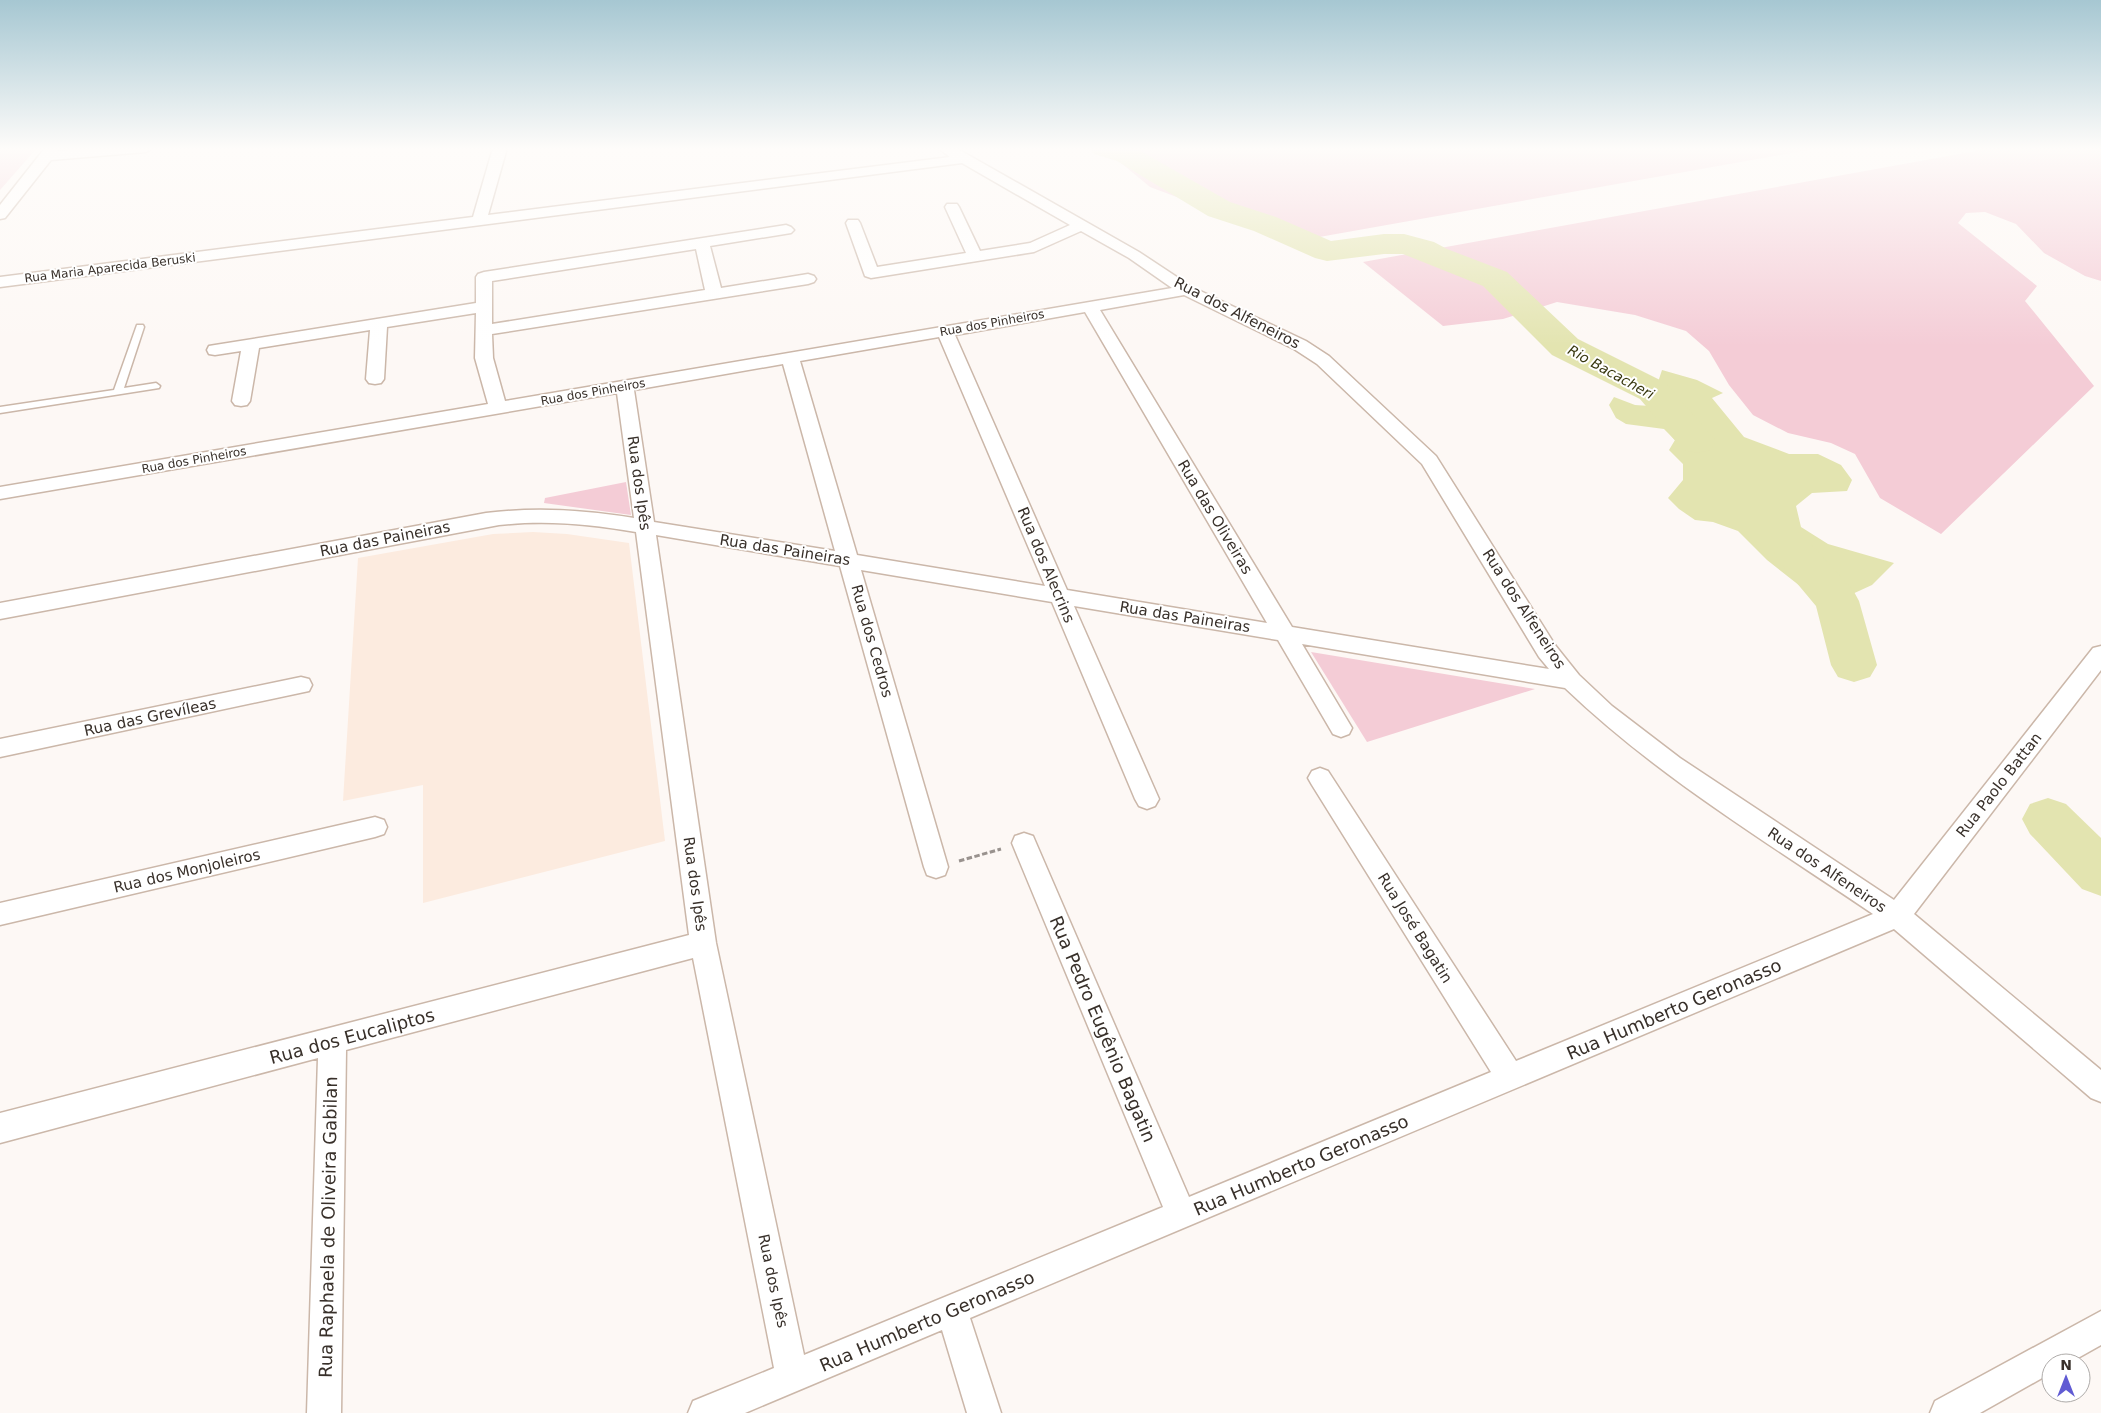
<svg xmlns="http://www.w3.org/2000/svg" width="2101" height="1413" viewBox="0 0 2101 1413" font-family="'DejaVu Sans',sans-serif">
	<rect width="100%" height="100%" fill="#fdf8f5"/>
	<!-- built -->
	<polygon fill="#fcebdf" points="533,532 567,534 629,543 665,841 423,903 423,785 343,801 358,558 493,534"/>
	<!-- green -->
	<g fill="#f4ccd6">
		<polygon points="0,148 37,148 0,190"/>
		<polygon points="1103,148 1820,148 1308,239 1249,224 1150,187"/>
		<polygon points="1992,148 2101,148 2101,281 2085,276 2044,253 2016,224 1985,212 1966,213 1958,223 2037,286 2025,301 2094,386 1941,534 1880,498 1855,454 1831,443 1788,433 1753,415 1729,385 1709,351 1686,331 1635,315 1557,302 1503,319 1443,326 1363,262"/>
		<polygon points="626,482 631,515 544,503 545,498"/>
		<polygon points="1311,652 1535,689 1367,742"/>
	</g>
	<!-- water -->
	<polygon fill="#e3e4b0" points="1662,370 1697,380 1723,393 1712,398 1744,437 1789,454 1818,454 1841,465 1852,480 1847,491 1812,493 1796,506 1801,527 1828,544 1894,563 1872,585 1837,601 1800,586 1767,560 1738,531 1713,522 1695,520 1679,509 1668,498 1683,480 1683,464 1669,450 1675,440 1664,429 1626,424 1616,418 1609,405 1614,397 1635,405 1650,406"/>
	<g fill="none" stroke-linecap="round" stroke-linejoin="round">
		<!-- river -->
		<g fill="#e3e4b0" fill-rule="evenodd">
			<polygon points="1090,148 1137,149 1230,202 1276,217 1331,241 1384,234 1404,234 1434,242 1447,249 1507,272 1578,339 1666,383 1716,441 1711,450 1697,453 1683,450 1640,399 1552,355 1483,286 1403,254 1384,254 1327,261 1315,258 1254,231 1208,216 1117,161 1094,154"/>
			<polygon points="1795,538 1810,543 1853,590 1859,601 1877,665 1870,677 1854,682 1838,677 1831,665 1816,606 1780,563 1774,553 1780,543"/>
			<polygon points="2048,798 2066,804 2101,838 2101,896 2082,889 2030,834 2022,819 2030,804"/>
		</g>
		<defs>
			<polygon id="lane" points="137,325 143,325 144,327 124,388 156,383 160,386 159,388 0,413 0,407 114,390"/>
			<g id="street">
				<polygon points="45,148 60,148 58,151 90,148 153,148 146,152 51,160 5,218 0,219 0,205"/>
				<path d="M493,148H507L488,215L950,157L938,148H956L1139,252L1192,287L1306,341L1329,356L1436,456L1555,645L1579,675L1612,706L1680,758L1894,900L2093,648L2101,646V670L1914,914L2101,1070V1102L2091,1098L1894,929L970,1318L1001,1413H967L942,1330L745,1413H688L693,1401L774,1368L693,958L346,1050L341,1413H307L318,1058L0,1143V1113L689,935L636,532C588,524 547,520 499,525L0,619V603L486,513C538,507 582,510 634,518L617,393L0,499V487L488,404L475,358L476,313L387,327L384,379L381,383L375,384L369,383L366,379L370,330L259,348L250,401L247,405L241,406L235,405L232,401L241,351L215,355L209,354L207,350L209,346L215,345L476,303V277L478,274L484,272L786,225L791,227L794,230L791,233L710,246L721,288L808,274L814,276L816,279L814,282L808,284L492,334L493,358L505,401L1172,288L1129,258L1081,231L1034,252L871,278L865,276L846,223L848,220H858L860,223L877,267L966,253L945,207L947,204H957L959,207L980,251L1030,243L1070,225L962,163L0,287V277L473,217ZM696,249L705,290L492,324V281ZM1184,295L1294,349L1317,364L1422,464L1539,657L1549,669L1292,627L1100,310ZM1085,312L1267,623L1067,590L955,335ZM939,337L1045,586L857,555L800,361ZM783,364L835,551L654,522L634,390ZM656,535L840,566L924,867L927,875L936,878L945,875L948,867L861,570L1052,602L1135,799L1139,806L1147,809L1155,806L1159,799L1074,606L1278,640L1333,734L1341,737L1349,734L1352,728L1302,644L1565,688C1657,776 1768,843 1873,914L1516,1061L1328,771L1320,768L1312,771L1308,778L1312,785L1491,1072L1189,1197L1036,843L1033,836L1024,833L1015,836L1012,843L1163,1207L804,1355L716,943Z"/>
				<polygon points="301,677 309,679 312,685 309,691 0,757 0,739"/>
				<polygon points="375,817 384,820 387,827 384,834 375,837 0,925 0,903"/>
				<polygon points="2101,1311 2101,1345 2069,1363 2051,1363 2051,1373 1980,1413 1930,1413 1935,1401"/>
			</g>
		</defs>
		<!-- lane casing -->
		<use href="#lane" stroke="#cbb7a9" stroke-width="3"/>
		<!-- street casing -->
		<use href="#street" stroke="#cbb7a9" stroke-width="3"/>
		<!-- path -->
		<polyline stroke="#99928e" stroke-width="3" stroke-dasharray="5.5 2.5" stroke-linecap="butt" points="959,861 1001,849"/>
		<!-- lane -->
		<use href="#lane" fill="#fff" fill-rule="evenodd"/>
		<!-- street -->
		<use href="#street" fill="#fff" fill-rule="evenodd"/>
	</g>
	<!-- sky -->
	<linearGradient id="sky" x2="0" y2="1"><stop stop-color="#a6c7d2"/><stop offset="0.43" stop-color="#fefcfa"/><stop offset="1" stop-color="#fefcfa" stop-opacity="0"/></linearGradient>
	<rect width="2101" height="346" fill="url(#sky)"/>
	<g text-anchor="middle" dominant-baseline="central" stroke-width="4" stroke-linejoin="round" paint-order="stroke">
		<!-- far-street labels -->
		<g font-size="12" fill="#38302a" stroke="#fff">
			<text transform="translate(110 268) rotate(-7)">Rua Maria Aparecida Beruski</text>
			<text transform="translate(992 323) rotate(-10)">Rua dos Pinheiros</text>
			<text transform="translate(593 392) rotate(-10)">Rua dos Pinheiros</text>
			<text transform="translate(194 460) rotate(-10)">Rua dos Pinheiros</text>
		</g>
		<!-- far-water labels -->
		<g font-size="14" font-style="italic" fill="#36360d" stroke="#fff">
			<text transform="translate(1611 372) rotate(29)">Rio Bacacheri</text>
		</g>
		<!-- street labels -->
		<g font-size="15" fill="#38302a" stroke="#fff">
			<text transform="translate(1237 313) rotate(27)">Rua dos Alfeneiros</text>
			<text transform="translate(639 483) rotate(82)">Rua dos Ipês</text>
			<text transform="translate(1215 517) rotate(59)">Rua das Oliveiras</text>
			<text transform="translate(385 539) rotate(-11)">Rua das Paineiras</text>
			<text transform="translate(785 550) rotate(9)">Rua das Paineiras</text>
			<text transform="translate(1046 565) rotate(67)">Rua dos Alecrins</text>
			<text transform="translate(1524 609) rotate(57)">Rua dos Alfeneiros</text>
			<text transform="translate(1185 617) rotate(9)">Rua das Paineiras</text>
			<text transform="translate(872 641) rotate(74)">Rua dos Cedros</text>
			<text transform="translate(150 717) rotate(-12)">Rua das Grevíleas</text>
			<text transform="translate(1999 785) rotate(-52)">Rua Paolo Battan</text>
			<text transform="translate(1827 870) rotate(34)">Rua dos Alfeneiros</text>
			<text transform="translate(187 871) rotate(-13)">Rua dos Monjoleiros</text>
			<text transform="translate(695 884) rotate(82)">Rua dos Ipês</text>
			<text transform="translate(1415 928) rotate(58)">Rua José Bagatin</text>
			<text transform="translate(773 1281) rotate(78)">Rua dos Ipês</text>
		</g>
		<!-- near-street labels -->
		<g font-size="18" fill="#38302a" stroke="#fff">
			<text transform="translate(1674 1009) rotate(-23)">Rua Humberto Geronasso</text>
			<text transform="translate(1103 1029) rotate(67)">Rua Pedro Eugênio Bagatin</text>
			<text transform="translate(352 1036) rotate(-15)">Rua dos Eucaliptos</text>
			<text transform="translate(1301 1165) rotate(-23)">Rua Humberto Geronasso</text>
			<text transform="translate(328 1227) rotate(-89)">Rua Raphaela de Oliveira Gabilan</text>
			<text transform="translate(927 1321) rotate(-23)">Rua Humberto Geronasso</text>
		</g>
	</g>
	<!-- north arrow -->
	<g transform="translate(2066 1378)"><circle r="24" fill="#ffffff" stroke="#afacaa"/>
	<path d="M0-4L9 19L0 12L-9 19Z" fill="#605bd3"/>
	<text y="-8" font-size="14" font-weight="bold" text-anchor="middle" fill="#38302a">N</text>
	</g>
</svg>
